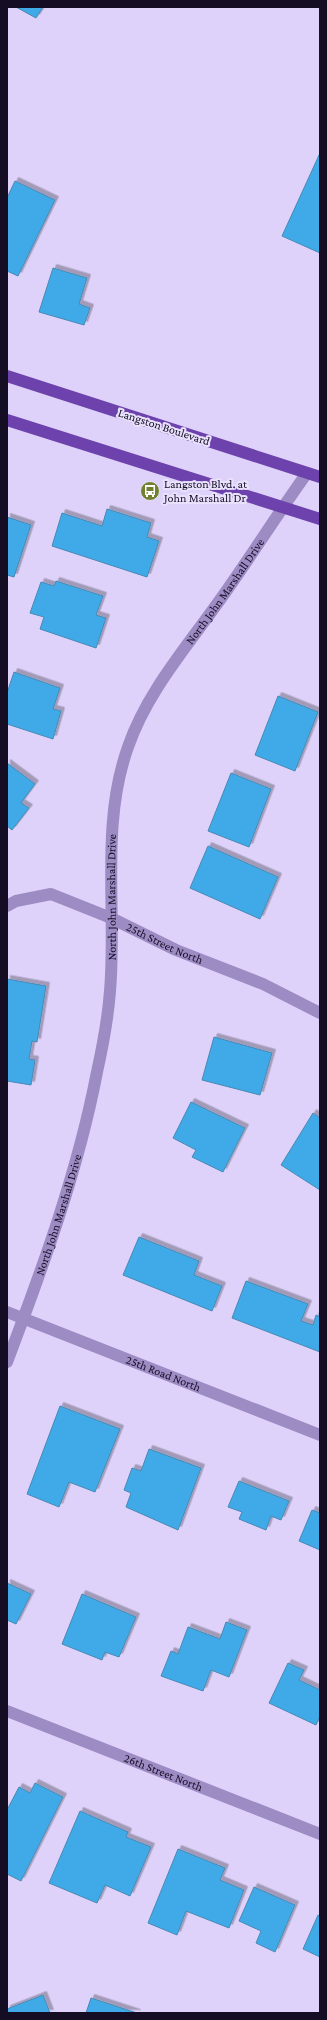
<svg xmlns="http://www.w3.org/2000/svg" width="327" height="2020" viewBox="0 0 327 2020" font-family="'Crimson Pro',serif">
	<defs>
		<filter id="shadow"><feDropShadow dx="3.5" dy="-3.5" stdDeviation="0" flood-color="#0004"/></filter>
	</defs>
	<rect width="100%" height="100%" fill="#ded2fa"/>
	<!-- building -->
	<g fill="#41aae9" stroke="#4789b3" filter="url(#shadow)">
		<polygon points="16,7 43,7 36,18"/>
		<polygon points="320,153 320,253 282,236"/>
		<polygon points="15,181 55,200 18,276 7,271 7,198"/>
		<polygon points="53,268 87,278 79,304 90,308 84,325 39,312"/>
		<polygon points="107,509 151,523 147,537 159,541 147,577 52,546 62,513 102,526"/>
		<polygon points="7,517 31,525 14,577 7,575"/>
		<polygon points="56,581 103,596 96,615 106,618 96,648 40,629 44,617 30,613 41,582 54,586"/>
		<polygon points="14,672 60,688 53,709 61,711 53,739 7,724 7,693"/>
		<polygon points="278,696 318,712 295,771 255,755"/>
		<polygon points="7,763 35,784 21,803 29,808 12,830 7,826"/>
		<polygon points="231,773 271,789 249,847 208,831"/>
		<polygon points="208,846 278,877 260,919 190,888"/>
		<polygon points="7,979 46,986 37,1042 32,1041 29,1059 35,1060 31,1085 7,1081"/>
		<polygon points="214,1037 272,1053 260,1095 202,1080"/>
		<polygon points="191,1102 245,1128 223,1172 192,1157 196,1150 173,1138"/>
		<polygon points="313,1113 320,1118 320,1190 281,1165"/>
		<polygon points="139,1237 199,1261 194,1275 222,1286 212,1311 123,1275"/>
		<polygon points="246,1281 308,1304 301,1321 313,1325 316,1315 320,1317 320,1352 232,1318"/>
		<polygon points="60,1406 120,1429 95,1492 69,1482 59,1507 27,1494"/>
		<polygon points="149,1449 201,1468 178,1530 126,1507 131,1493 124,1490 132,1468 141,1471"/>
		<polygon points="239,1481 289,1501 281,1520 271,1516 266,1530 239,1519 242,1512 228,1507"/>
		<polygon points="312,1510 320,1513 320,1550 299,1541"/>
		<polygon points="7,1583 31,1594 16,1624 7,1620"/>
		<polygon points="82,1594 136,1617 119,1657 105,1652 102,1660 62,1644"/>
		<polygon points="226,1622 247,1630 229,1677 211,1670 203,1691 161,1676 171,1651 178,1654 188,1627 220,1639"/>
		<polygon points="288,1663 304,1670 299,1680 320,1690 320,1716 316,1725 269,1703"/>
		<polygon points="35,1783 63,1797 21,1881 7,1874 7,1810 19,1787 30,1793"/>
		<polygon points="80,1811 128,1832 126,1837 151,1847 130,1896 105,1885 97,1903 49,1883"/>
		<polygon points="178,1849 225,1868 220,1880 244,1890 229,1928 186,1911 177,1935 148,1923"/>
		<polygon points="254,1887 295,1905 275,1952 256,1943 261,1931 239,1921"/>
		<polygon points="318,1915 320,1916 320,1957 303,1949"/>
		<polygon points="43,1995 50,2013 7,2013 7,2009"/>
		<polygon points="91,1998 137,2013 86,2013"/>
	</g>
	<g fill="none" stroke-linecap="round" stroke-linejoin="round">
		<!-- street -->
		<g stroke="#9d8bc4" stroke-width="12">
			<path id="s1" d="M7,906L16,901L51,894L111,918L176,950L263,984L320,1013"/>
			<path id="s2" d="M7,1312L320,1435"/>
			<path id="s3" d="M7,1362C43,1267 78,1171 97,1072C103,1045 108,1018 110,991C117,910 100,825 128,747C146,694 185,649 217,604C248,561 276,516 307,473"/>
			<path id="s4" d="M7,1711L320,1834"/>
		</g>
		<!-- primary -->
		<g stroke="#6d42ac" stroke-width="12">
			<polyline points="7,376 320,477"/>
			<polyline points="7,420 320,519"/>
		</g>
	</g>
	<!-- icons -->
	<defs>
		<symbol id="bus-disc" viewBox="-11 -11 22 22"><circle r="9.5" fill="#71812f" stroke="#eae2fd"/><path d="M-5-6H5V4H4V6H2V4H-2V6H-4V4H-5ZM-3.5-4V0h7V-4ZM-3.5 1.2v1.5H-2V1.2ZM2 1.2v1.5H3.5V1.2Z" fill="#fff"/></symbol>
	</defs>
	<g fill-rule="evenodd">
		<use href="#bus-disc" x="139" y="480" width="22" height="22"/>
	</g>
	<g text-anchor="middle" dominant-baseline="central" stroke-width="4" stroke-linejoin="round" paint-order="stroke">
		<!-- street labels -->
		<g font-size="12" fill="#150d24" stroke="#eae2fd">
			<text transform="translate(164 427) rotate(18)">Langston Boulevard</text>
			<text stroke="none"><textPath href="#s3" startOffset="816">North John Marshall Drive</textPath></text>
			<text stroke="none"><textPath href="#s3" startOffset="480">North John Marshall Drive</textPath></text>
			<text stroke="none"><textPath href="#s1" startOffset="170">25th Street North</textPath></text>
			<text stroke="none"><textPath href="#s3" startOffset="156">North John Marshall Drive</textPath></text>
			<text stroke="none"><textPath href="#s2" startOffset="168">25th Road North</textPath></text>
			<text stroke="none"><textPath href="#s4" startOffset="168">26th Street North</textPath></text>
		</g>
		<!-- poi labels -->
		<g font-size="12" fill="#150d24" stroke="#eae2fd" text-anchor="start">
			<text x="164" y="484">Langston Blvd. at<tspan x="164" dy="14">John Marshall Dr</tspan></text>
		</g>
	</g>
	<!-- border -->
	<rect width="327" height="2020" fill="none" stroke="#150d24" stroke-width="16"/>
</svg>
